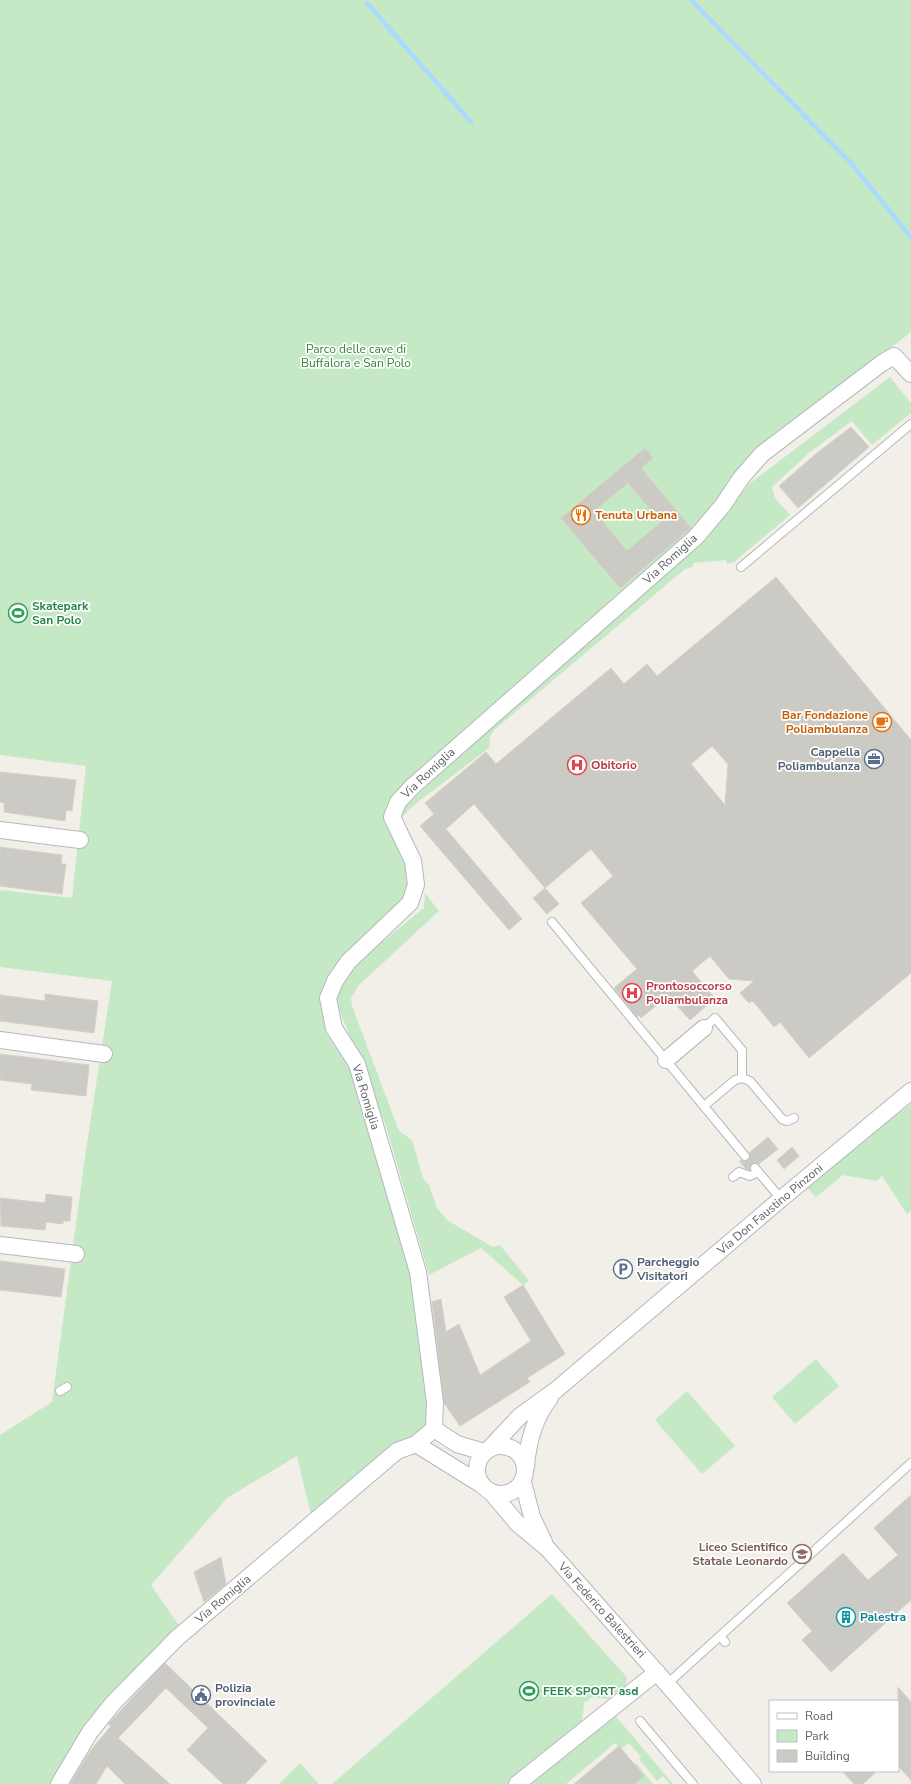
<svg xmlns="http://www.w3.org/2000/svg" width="911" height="1784" viewBox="0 0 911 1784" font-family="'Nunito Sans',sans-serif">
	<rect width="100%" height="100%" fill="#f1efe8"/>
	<!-- green -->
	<g fill="#c5e8c5">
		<polygon points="0,0 911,0 911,332 759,451 695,533 391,800 384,821 406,865 408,883 403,898 359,942 329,976 321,1003 326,1033 350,1069 413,1272 426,1402 426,1425 412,1439 386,1449 311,1515 297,1456 227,1498 151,1585 180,1627 107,1697 84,1727 51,1784 0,1784 0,1435 52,1402 85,1157 112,981 0,967 0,890 72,898 86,766 0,755"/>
		<polygon points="890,377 911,403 911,413 872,445 852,421 810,452 772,487 775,498 790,515 734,562 727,564 726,560 693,563 693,567 685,569 494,730 490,737 489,748 414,805 402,817 400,813 405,807 478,737 670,570 726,513 749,484"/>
		<polygon points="425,893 439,911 359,985 351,998 352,1006 399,1131 412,1140 423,1178 429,1185 437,1208 447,1220 493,1247 500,1245 529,1281 523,1285 481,1248 429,1275 386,1126 337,1004 339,989 354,965 424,908"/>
		<polygon points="911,1104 911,1211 907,1214 882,1176 877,1181 843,1175 816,1197 804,1184"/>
		<polygon points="816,1359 839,1386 795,1424 772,1397"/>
		<polygon points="687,1391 735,1446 702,1474 655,1420"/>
		<polygon points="552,1594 625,1675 627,1679 626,1685 608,1699 592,1697 584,1703 582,1721 507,1784 332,1784"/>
		<polygon points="613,1713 673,1784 670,1784 663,1776 657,1781 639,1759 641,1757 629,1743 621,1749 615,1743 566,1784 528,1784"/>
		<polygon points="300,1763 319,1784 279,1784"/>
		<polygon points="636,1763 653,1784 635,1784 634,1765"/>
	</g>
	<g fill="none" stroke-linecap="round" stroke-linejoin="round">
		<!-- stream -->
		<g stroke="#aadaff" stroke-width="4.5">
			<polyline points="691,0 849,161 911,237"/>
			<polyline points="367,3 471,122"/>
		</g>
	</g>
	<!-- building -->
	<g fill="#cccac5" stroke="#d6d1c6" fill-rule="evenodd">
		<polygon points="851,427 869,447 798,508 779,486 817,453"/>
		<path d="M645,448L653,458L641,468L691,528L620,588L561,518ZM628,483L661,522L627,551L594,511Z"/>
		<path d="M776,577L911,740V973L809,1058L780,1022L774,1027L753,1001L749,1003L740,993L754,981L729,979L710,956L692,971L713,996V1000L690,1020L668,996L641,1018L639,1015L637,1017L614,988L637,969L581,903L613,876L591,849L545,888L474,804L446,829L522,919L509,930L420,826L434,814L425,803L486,752L496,764L611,668L624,684L647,664L657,676ZM712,746L728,764L725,805L691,764Z"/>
		<polygon points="0,772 76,780 72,811 66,810 65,821 4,812 4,803 0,802"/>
		<polygon points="0,847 62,855 61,864 66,864 62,894 0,886"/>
		<polygon points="545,888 559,904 547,914 533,898"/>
		<polygon points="45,994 98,1001 94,1033 0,1021 0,995 45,1001"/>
		<polygon points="0,1054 89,1065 86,1096 31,1090 32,1084 0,1080"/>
		<polygon points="768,1137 778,1149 759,1164 754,1163 750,1166 750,1170 746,1169 739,1161 749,1160 749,1153"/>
		<polygon points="792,1147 799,1156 784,1169 777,1160"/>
		<polygon points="46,1194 72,1197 70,1221 63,1221 63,1224 46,1222 45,1230 1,1226 0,1198 45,1203"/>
		<polygon points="0,1261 65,1269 61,1297 0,1290"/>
		<polygon points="523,1285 565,1354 527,1378 530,1382 460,1426 444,1403 432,1302 441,1299 446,1332 459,1324 480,1375 531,1341 504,1297"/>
		<polygon points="911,1495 911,1600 831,1672 802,1640 812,1631 787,1603 843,1553 868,1580 898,1555 874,1528"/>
		<polygon points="221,1557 226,1584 204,1602 194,1572"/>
		<polygon points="165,1663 267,1761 245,1784 223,1784 187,1750 208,1728 166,1688 118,1738 170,1784 125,1784 107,1766 96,1784 70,1784 91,1750 111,1726 108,1724"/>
		<polygon points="898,1687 911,1702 911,1780 898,1766"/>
		<polygon points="619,1746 644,1776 635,1784 574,1784"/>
		<polygon points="842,1771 877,1771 863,1784 854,1784"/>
	</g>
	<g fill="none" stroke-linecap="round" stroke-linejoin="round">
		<defs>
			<g id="lane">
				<polyline points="741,567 911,424"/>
				<polyline points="552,922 745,1156"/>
				<polyline points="704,1028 715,1018 742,1050 742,1078"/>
				<polyline points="704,1106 735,1080 742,1078 750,1081 782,1119 787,1121 794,1118"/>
				<polyline points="755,1168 781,1199"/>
				<polyline points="733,1177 739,1172 750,1176 758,1172"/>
				<polyline points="60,1391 67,1387"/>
				<polyline points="720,1636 911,1463"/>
				<polyline points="667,1684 720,1636 725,1642"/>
				<polyline points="640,1721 693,1784"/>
			</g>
			<g id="street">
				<polyline points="0,830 80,840"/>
				<polyline points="0,1040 104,1054"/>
				<polyline points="666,1060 704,1028"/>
				<polyline points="0,1245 76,1254"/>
				<polyline points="434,1429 457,1444 484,1452"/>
				<polyline points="416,1444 482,1485"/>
				<circle cx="501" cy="1470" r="24"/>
				<polyline points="490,1448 520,1416 556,1390 781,1199 911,1091"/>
				<path d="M526,1467C528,1441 534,1418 550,1398"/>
				<polyline points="523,1482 532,1517 544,1542"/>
				<polyline points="491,1492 517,1523 548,1549 667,1684 753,1784"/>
				<polyline points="59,1784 90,1732 114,1702 177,1638 397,1451 416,1444 434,1429 435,1402 418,1272 357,1064 334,1028 328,998 335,981 348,962 410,903 416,885 413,861 392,817 398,802 413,786 696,537 723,505 741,478 762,454 882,363 894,356 911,374"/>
				<polyline points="517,1784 657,1672"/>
			</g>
		</defs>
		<!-- lane casing -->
		<use href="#lane" stroke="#b5b8bc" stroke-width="10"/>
		<!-- street casing -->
		<use href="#street" stroke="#b5b8bc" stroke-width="18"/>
		<!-- lane -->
		<use href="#lane" stroke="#fff" stroke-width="8"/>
		<!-- street -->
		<use href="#street" stroke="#fff" stroke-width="16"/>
	</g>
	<!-- icons -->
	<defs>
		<symbol id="restaurant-ring" viewBox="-11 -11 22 22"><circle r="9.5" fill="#fff" stroke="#e8710a" stroke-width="1.5"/><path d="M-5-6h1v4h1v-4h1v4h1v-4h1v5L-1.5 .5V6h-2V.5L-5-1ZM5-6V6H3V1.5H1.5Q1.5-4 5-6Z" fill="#e8710a"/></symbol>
		<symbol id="stadium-ring" viewBox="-11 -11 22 22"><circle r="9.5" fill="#fff" stroke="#2e9e5b" stroke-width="1.5"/><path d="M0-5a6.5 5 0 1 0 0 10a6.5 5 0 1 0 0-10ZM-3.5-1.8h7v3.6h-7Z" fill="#2e9e5b"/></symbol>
		<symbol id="cafe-ring" viewBox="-11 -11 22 22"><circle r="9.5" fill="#fff" stroke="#e8710a" stroke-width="1.5"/><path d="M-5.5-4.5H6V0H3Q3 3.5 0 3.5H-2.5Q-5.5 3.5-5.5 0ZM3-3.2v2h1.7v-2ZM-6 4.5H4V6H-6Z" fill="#e8710a"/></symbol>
		<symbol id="office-ring" viewBox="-11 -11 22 22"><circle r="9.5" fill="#fff" stroke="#5c6f8a" stroke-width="1.5"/><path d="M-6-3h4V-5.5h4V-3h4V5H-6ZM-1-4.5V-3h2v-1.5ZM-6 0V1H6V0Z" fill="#5c6f8a"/></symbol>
		<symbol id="hospital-ring" viewBox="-11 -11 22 22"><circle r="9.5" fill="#fff" stroke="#e0444e" stroke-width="1.5"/><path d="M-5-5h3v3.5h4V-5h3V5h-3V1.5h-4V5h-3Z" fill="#e0444e"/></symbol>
		<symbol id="parking-ring" viewBox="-11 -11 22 22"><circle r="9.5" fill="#fff" stroke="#5c6f8a" stroke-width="1.5"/><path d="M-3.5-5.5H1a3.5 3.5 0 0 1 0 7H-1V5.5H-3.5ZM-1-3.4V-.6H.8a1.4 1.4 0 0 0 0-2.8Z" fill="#5c6f8a"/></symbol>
		<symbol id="school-ring" viewBox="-11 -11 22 22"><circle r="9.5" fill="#fff" stroke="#8d6e63" stroke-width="1.5"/><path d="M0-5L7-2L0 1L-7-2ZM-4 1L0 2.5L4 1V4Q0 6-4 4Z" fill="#8d6e63"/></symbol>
		<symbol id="building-ring" viewBox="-11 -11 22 22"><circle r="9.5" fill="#fff" stroke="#0f9aa8" stroke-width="1.5"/><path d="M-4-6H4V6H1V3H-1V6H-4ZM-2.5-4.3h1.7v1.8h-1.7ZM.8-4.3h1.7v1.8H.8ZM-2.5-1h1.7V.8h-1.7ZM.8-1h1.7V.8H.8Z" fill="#0f9aa8"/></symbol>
		<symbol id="civic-ring" viewBox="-11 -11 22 22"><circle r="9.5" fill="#fff" stroke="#5c6f8a" stroke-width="1.5"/><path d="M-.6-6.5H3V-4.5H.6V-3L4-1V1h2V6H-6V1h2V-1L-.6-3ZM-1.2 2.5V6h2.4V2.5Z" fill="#5c6f8a"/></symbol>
	</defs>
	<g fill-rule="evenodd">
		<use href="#restaurant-ring" x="570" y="504" width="22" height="22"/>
		<use href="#stadium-ring" x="7" y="602" width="22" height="22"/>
		<use href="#cafe-ring" x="871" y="711" width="22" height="22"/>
		<use href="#office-ring" x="863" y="748" width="22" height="22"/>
		<use href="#hospital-ring" x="566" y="754" width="22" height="22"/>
		<use href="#hospital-ring" x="621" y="982" width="22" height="22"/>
		<use href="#parking-ring" x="612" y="1258" width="22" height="22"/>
		<use href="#school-ring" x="791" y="1543" width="22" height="22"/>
		<use href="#building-ring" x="835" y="1606" width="22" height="22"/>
		<use href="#stadium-ring" x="518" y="1680" width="22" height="22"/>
		<use href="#civic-ring" x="190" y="1684" width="22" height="22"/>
	</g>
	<g text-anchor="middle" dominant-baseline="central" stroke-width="3.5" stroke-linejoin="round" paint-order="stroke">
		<!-- park labels -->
		<g font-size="12" fill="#348238" stroke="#fff">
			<text x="356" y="349">Parco delle cave di<tspan x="356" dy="14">Buffalora e San Polo</tspan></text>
		</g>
		<!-- food labels -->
		<g font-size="12" font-weight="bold" fill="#c56008" stroke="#fff" text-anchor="start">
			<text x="595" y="515">Tenuta Urbana</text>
			<text x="868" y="715" text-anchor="end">Bar Fondazione<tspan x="868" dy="14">Poliambulanza</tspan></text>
		</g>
		<!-- street labels -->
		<g font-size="12" fill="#5f6368" stroke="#fff">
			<text transform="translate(670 559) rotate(-42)">Via Romiglia</text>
			<text transform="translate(428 773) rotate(-43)">Via Romiglia</text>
			<text transform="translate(366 1097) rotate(73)">Via Romiglia</text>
			<text transform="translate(770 1209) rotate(-40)">Via Don Faustino Pinzoni</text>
			<text transform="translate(223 1599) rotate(-40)">Via Romiglia</text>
			<text transform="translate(602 1610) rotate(48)">Via Federico Balestrieri</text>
		</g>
		<!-- leisure labels -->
		<g font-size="12" font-weight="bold" fill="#27864d" stroke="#fff" text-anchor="start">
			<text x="32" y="606">Skatepark<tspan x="32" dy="14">San Polo</tspan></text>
			<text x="543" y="1691">FEEK SPORT asd</text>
		</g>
		<!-- service labels -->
		<g font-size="12" font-weight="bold" fill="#4e5e75" stroke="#fff" text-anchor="start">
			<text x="860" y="752" text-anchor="end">Cappella<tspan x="860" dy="14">Poliambulanza</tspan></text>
			<text x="637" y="1262">Parcheggio<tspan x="637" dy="14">Visitatori</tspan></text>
			<text x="215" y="1688">Polizia<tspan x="215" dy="14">provinciale</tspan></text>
		</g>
		<!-- health labels -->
		<g font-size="12" font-weight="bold" fill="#be3a42" stroke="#fff" text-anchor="start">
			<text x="591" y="765">Obitorio</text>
			<text x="646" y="986">Prontosoccorso<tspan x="646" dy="14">Poliambulanza</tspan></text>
		</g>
		<!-- education labels -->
		<g font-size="12" font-weight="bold" fill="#785e54" stroke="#fff" text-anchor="end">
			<text x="788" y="1547">Liceo Scientifico<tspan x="788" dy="14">Statale Leonardo</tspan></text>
		</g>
		<!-- culture labels -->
		<g font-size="12" font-weight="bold" fill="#0d838f" stroke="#fff" text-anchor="start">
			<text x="860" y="1617">Palestra</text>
		</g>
	</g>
	<!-- legend -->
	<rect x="769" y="1700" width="130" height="72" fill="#ffffff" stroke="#bfc1c3"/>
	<rect x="777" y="1713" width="20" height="6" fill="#ffffff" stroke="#bfc1c3"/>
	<text x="805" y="1720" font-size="12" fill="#5f6368">Road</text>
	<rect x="777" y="1730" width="20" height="12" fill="#c5e8c5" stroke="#bfc1c3"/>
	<text x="805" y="1740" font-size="12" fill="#5f6368">Park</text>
	<rect x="777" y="1750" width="20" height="12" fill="#cccac5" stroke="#bfc1c3"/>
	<text x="805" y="1760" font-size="12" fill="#5f6368">Building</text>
</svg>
